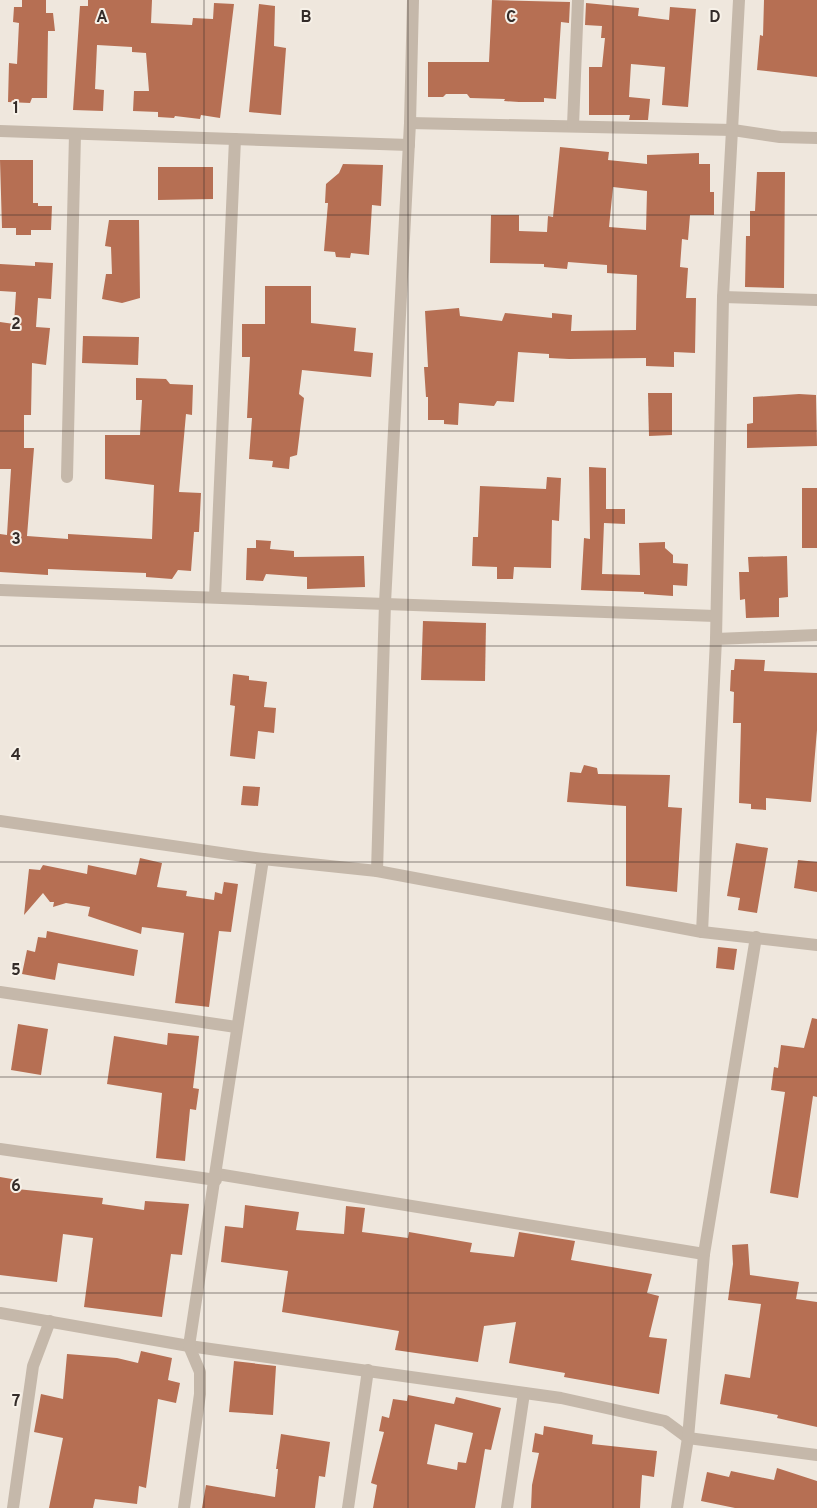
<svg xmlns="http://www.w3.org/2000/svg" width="817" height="1508" viewBox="0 0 817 1508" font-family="Overpass,sans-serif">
	<rect width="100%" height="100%" fill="#efe7dd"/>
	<!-- building -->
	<g fill="#b66f53" fill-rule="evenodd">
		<polygon points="22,0 46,0 46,13 53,13 55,31 48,31 47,98 32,98 30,103 8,102 9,63 17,64 19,23 13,22 14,7 22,7"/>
		<polygon points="88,0 152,0 151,23 192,25 193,18 213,19 214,3 234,4 220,118 201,115 200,119 175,116 174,118 158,117 158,112 133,111 134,91 149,91 146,53 132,52 132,47 97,45 95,89 104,90 103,111 73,110 80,6 88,6"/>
		<polygon points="492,0 570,2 569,23 561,22 556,99 544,98 544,102 519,102 504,101 505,99 470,98 467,94 446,94 443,97 428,97 428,62 489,62"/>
		<polygon points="764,0 817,0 817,77 757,70 760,35 763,36"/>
		<polygon points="586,3 639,8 638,16 669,20 670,7 696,9 688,107 662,105 665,67 631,64 629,97 650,99 648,120 629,120 630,115 589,115 589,67 602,67 605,38 601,38 602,26 585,25"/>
		<polygon points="259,4 275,6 274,46 286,48 281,115 249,112"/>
		<path d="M560,147L609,152L608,160L647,164V155L699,153V164H710V192H714V215H690L688,240L682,239L680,267L688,268L686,298H696L695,353L674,352V367L646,366V358L569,359L549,358V354L518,352L514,402L497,401L494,406L459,403L458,425L444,424V420H428V397H426L424,367H428L425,311L459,308L460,316L502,321L505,313L552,318V313L572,315L571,331L636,330L637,275L607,273V265L568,262L567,269L544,267V264L490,263L491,215H519V231L547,232L548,216L553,217ZM613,187L647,191L646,230L609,227Z"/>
		<polygon points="0,160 33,160 33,203 38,203 38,206 52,206 51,230 31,230 31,235 16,235 16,228 2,228"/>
		<polygon points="343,164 383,165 381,206 372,205 369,255 351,253 350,258 336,257 335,252 324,251 328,203 325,203 326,184 339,173"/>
		<polygon points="158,167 213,167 213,199 158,200"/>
		<polygon points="757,172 785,172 784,288 745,287 746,236 750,236 750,211 755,211"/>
		<polygon points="109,220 139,220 140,298 122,303 102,299 106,274 112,274 111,247 105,246"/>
		<polygon points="35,262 53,263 51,299 38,298 36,327 50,328 46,365 32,363 31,415 24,415 24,448 34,448 27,536 68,539 68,534 152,539 154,485 105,479 105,435 140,435 142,400 136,400 136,378 166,379 170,384 193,385 192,415 186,414 179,492 201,493 199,532 194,532 191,571 178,570 172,579 146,577 146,573 48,569 48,575 0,572 0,534 7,535 11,469 0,469 0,322 14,324 16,292 0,291 0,264 35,266"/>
		<polygon points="265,286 311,286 311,323 356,328 354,351 373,353 371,377 302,370 299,394 304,398 297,455 290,457 289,469 272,467 273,461 249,459 252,418 247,418 250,357 242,357 242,324 265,324"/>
		<polygon points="83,336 139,337 138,365 82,363"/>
		<polygon points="648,393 672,393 672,435 649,436"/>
		<polygon points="799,394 816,395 817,446 747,448 747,424 753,423 753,397"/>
		<polygon points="589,467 606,468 606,509 625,509 625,524 604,523 602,574 640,575 639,543 665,542 665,548 673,555 673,563 688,564 687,586 673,585 673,596 644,594 644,592 581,590 584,538 590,539"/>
		<polygon points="547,477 561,478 559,521 552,520 551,568 514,567 513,579 497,579 497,567 472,566 473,537 478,537 480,486 546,489"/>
		<rect x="802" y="488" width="15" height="60"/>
		<polygon points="256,540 271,541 270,549 294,551 294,557 364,556 365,587 307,589 307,577 266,574 263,581 246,580 247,548 256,548"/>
		<polygon points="787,556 788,597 779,598 779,617 746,618 745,599 740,600 739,572 749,572 748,557"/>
		<polygon points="423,621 486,623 485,681 421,680"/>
		<polygon points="735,659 765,660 764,671 817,673 817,730 811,802 766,798 766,810 751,809 751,804 739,803 741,723 733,723 734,692 730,691 731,670 734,670"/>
		<polygon points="233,674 249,676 249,680 267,682 264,707 276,708 274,733 258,731 255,759 230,756 235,706 230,705"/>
		<polygon points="584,765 597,768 598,774 670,775 668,807 682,808 677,892 626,886 626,806 567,802 570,772 581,773"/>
		<polygon points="243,786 260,787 258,806 241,805"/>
		<polygon points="736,843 768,848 757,913 738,910 740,898 727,896"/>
		<polygon points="140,858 162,863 157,887 187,891 186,896 214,900 215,892 222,894 224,882 238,884 231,932 219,931 209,1007 175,1003 184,933 142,927 141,934 88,916 90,907 66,903 53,907 54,902 50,902 43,893 24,915 29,869 40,870 43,865 87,874 88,865 136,875"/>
		<polygon points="798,860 817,862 817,892 794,888"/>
		<polygon points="47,931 138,950 134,976 58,963 55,980 22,974 27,950 35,952 38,937 46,938"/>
		<polygon points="718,947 737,949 734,970 716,968"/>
		<polygon points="812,1018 817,1019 817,1097 813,1096 798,1198 770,1193 785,1092 771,1090 774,1067 778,1068 781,1045 804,1048"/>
		<polygon points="18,1024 48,1029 41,1075 11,1070"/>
		<polygon points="168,1033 199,1036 193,1088 199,1089 196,1110 190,1109 185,1161 156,1158 162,1093 107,1084 114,1036 167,1045"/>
		<polygon points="0,1177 18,1180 17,1189 103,1198 102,1204 144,1210 145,1201 189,1204 182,1255 171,1254 162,1317 84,1307 93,1238 63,1234 57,1282 0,1275"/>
		<polygon points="245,1205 299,1212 296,1230 344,1234 346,1206 365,1208 362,1232 408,1238 409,1232 472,1243 470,1252 514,1257 519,1232 575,1241 571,1260 652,1274 647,1293 659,1296 649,1337 667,1339 659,1394 564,1377 565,1373 509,1363 516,1322 484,1326 478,1362 395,1350 399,1331 282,1312 288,1271 221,1262 225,1226 243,1228"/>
		<polygon points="748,1244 750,1275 799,1282 796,1299 817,1302 817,1427 777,1418 778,1415 720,1404 725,1374 750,1378 761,1304 728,1300 733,1264 732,1245"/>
		<polygon points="141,1351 172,1358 168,1380 180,1383 176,1403 158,1399 146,1488 139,1486 137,1504 95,1499 93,1508 49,1508 63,1438 34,1432 41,1394 63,1399 67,1354 117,1358 138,1363"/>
		<polygon points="234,1361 276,1366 273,1415 229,1412"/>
		<path d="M408,1395L454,1404L456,1397L501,1408L491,1450L485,1449L475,1508H373L377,1485L371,1483L384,1432L379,1431L382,1416L389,1418L393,1399L407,1401ZM435,1424L473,1433L466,1463L458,1462L457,1470L427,1464Z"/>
		<polygon points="544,1426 593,1435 592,1444 657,1451 654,1477 642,1475 640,1508 531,1508 532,1485 539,1453 532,1452 535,1433 543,1435"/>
		<polygon points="281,1434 330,1442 325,1477 319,1476 315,1508 202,1508 206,1485 275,1497 278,1469 276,1469"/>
		<polygon points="777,1468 817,1481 817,1508 735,1508 701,1501 707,1472 729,1477 731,1471 774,1480"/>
	</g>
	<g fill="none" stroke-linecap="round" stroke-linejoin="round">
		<!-- minor -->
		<g stroke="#c5b8aa" stroke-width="12">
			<polyline points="410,123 733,130 780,137 817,138"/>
			<polyline points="573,126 578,0"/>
			<polyline points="0,131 409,145"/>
			<polyline points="723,297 817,300"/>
			<polyline points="67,477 75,134"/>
			<polyline points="0,590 715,616"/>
			<polyline points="215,597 235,139"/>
			<polyline points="716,639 817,635"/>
			<polyline points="0,821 263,859 377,871 702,932 817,945"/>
			<polyline points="377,871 385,603 410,123 413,0"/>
			<polyline points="702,932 716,639 723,297 739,0"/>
			<polyline points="0,992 236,1027"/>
			<polyline points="0,1149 216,1180"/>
			<polyline points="217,1174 704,1254"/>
			<polyline points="0,1313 189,1346 561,1398 665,1421 688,1438 817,1455"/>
			<polyline points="13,1508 33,1366 50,1321"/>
			<polyline points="184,1508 200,1394 200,1372 189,1346 263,859"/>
			<polyline points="348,1508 368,1370"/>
			<polyline points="507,1508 524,1393"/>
			<polyline points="677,1508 688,1438 704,1254 756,937"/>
		</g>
	</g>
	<!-- grid -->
	<path fill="none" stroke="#342c29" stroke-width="1" stroke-opacity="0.55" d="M204,0V1508M408,0V1508M613,0V1508M0,215H817M0,431H817M0,646H817M0,862H817M0,1077H817M0,1293H817"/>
	<g font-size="16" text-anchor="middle" font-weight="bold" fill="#342c29" stroke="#f7f1e8" stroke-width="4" stroke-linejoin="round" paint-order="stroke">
		<text x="102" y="22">A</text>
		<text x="306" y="22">B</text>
		<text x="511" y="22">C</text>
		<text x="715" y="22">D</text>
		<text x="16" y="113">1</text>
		<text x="16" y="329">2</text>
		<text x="16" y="544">3</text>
		<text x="16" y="760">4</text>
		<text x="16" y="975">5</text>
		<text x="16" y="1191">6</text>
		<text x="16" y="1406">7</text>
	</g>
</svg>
